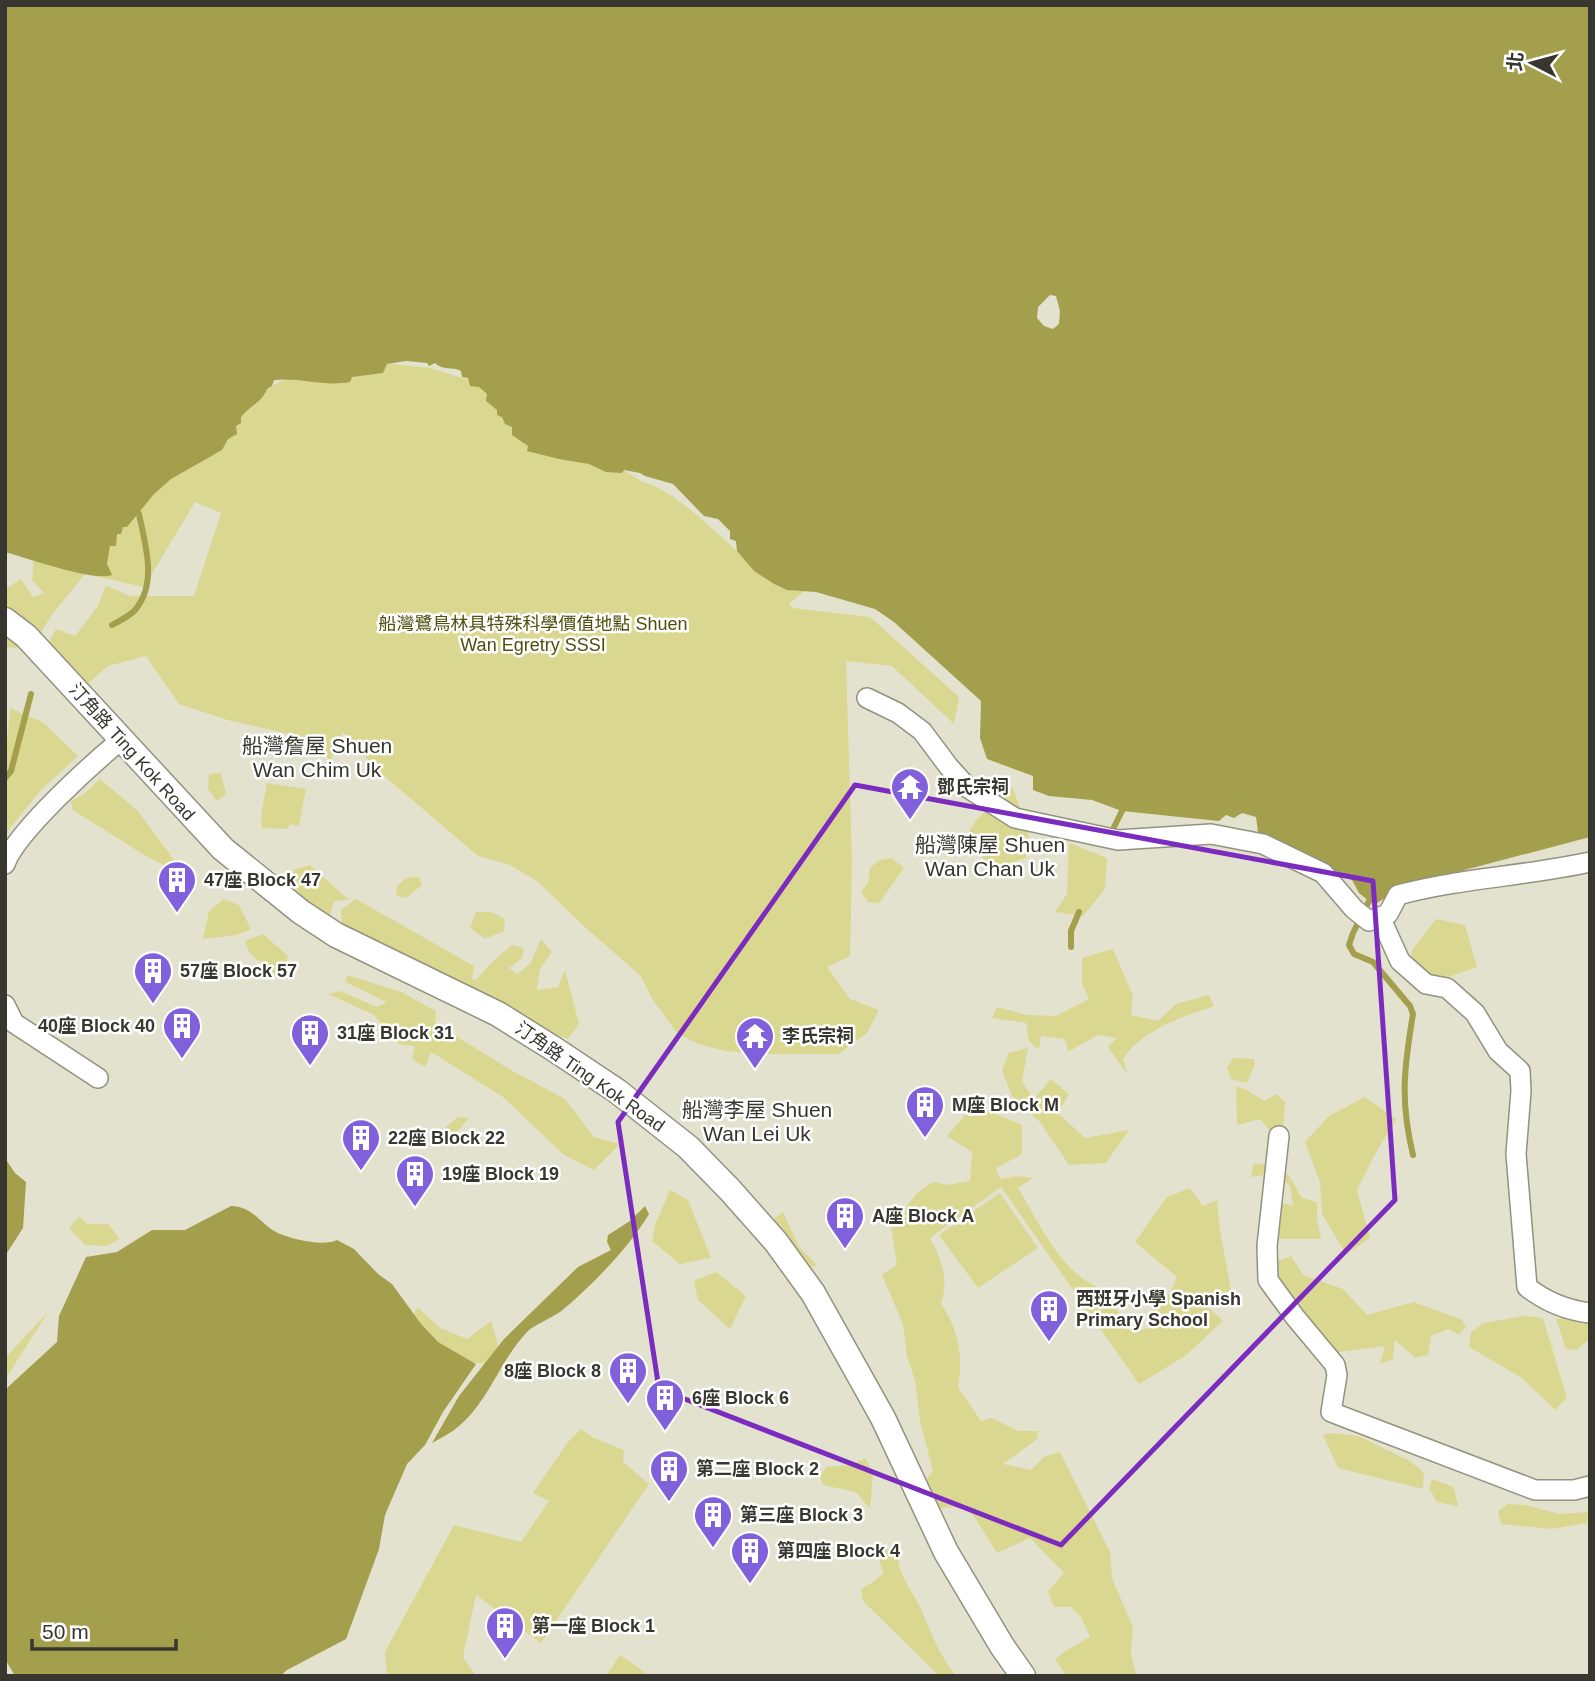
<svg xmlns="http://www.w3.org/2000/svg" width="1595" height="1681" viewBox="0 0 1595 1681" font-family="Arial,'Noto Sans TC',sans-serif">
	<rect width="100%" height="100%" fill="#e3e2cf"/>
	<!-- green -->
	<g fill="#dad890">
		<path d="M393,364L430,368L482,384L643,482C676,491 710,528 736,550C760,571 767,591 804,591L789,604L793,608L870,617L959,697L954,724L892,666L846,661L852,862L850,956L827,967L850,999L879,1010L867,1033L839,1054H757L727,1051L701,1045L678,1034L652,999L641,976L587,929L537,881L508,864L478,856L377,770L343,732L330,762L316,740L231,721L179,704L146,656L108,666L82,689L40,658L56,629L75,636L98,606L106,585L129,596H194L221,513L195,502L144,587L85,574L51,616L31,649L5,647V589L21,579L33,597L44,593L32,580L34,557L87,573L172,465L230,410L285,379L341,366Z"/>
		<polygon points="10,708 44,723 78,756 41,790 5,834 5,764"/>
		<polygon points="221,773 226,794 217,801 208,789 209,774"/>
		<polygon points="100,779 137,810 186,876 144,855 73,810 71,801 84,794"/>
		<polygon points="267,783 306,789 299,826 291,824 286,829 262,828 261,816"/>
		<polygon points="1012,787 1029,829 1026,858 990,869 967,835 977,819"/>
		<polygon points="1069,843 1107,858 1105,889 1083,916 1055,912 1067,894"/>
		<polygon points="891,858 904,868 879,903 868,902 861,892 868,883 870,868 879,860"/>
		<polygon points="310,865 349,900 334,901 326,928 294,900 293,870"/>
		<polygon points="419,877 422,885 406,898 396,895 397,886 406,878"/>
		<polygon points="224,899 239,905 251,929 237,935 203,939 209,911"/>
		<polygon points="356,899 474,966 472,979 476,980 491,963 512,945 524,948 522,958 509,968 517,974 530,964 541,939 552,952 540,969 537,990 558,987 565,970 579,1024 568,1039 533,1025 512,1007 428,985 342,930 341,910"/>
		<polygon points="476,912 491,912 505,919 504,931 485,939 470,928"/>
		<polygon points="1436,919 1465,925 1477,967 1446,978 1410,980 1412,950"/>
		<polygon points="263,934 288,956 281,980 249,952 245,941"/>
		<path d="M1113,949L1133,996L1131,1015L1158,1021L1176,1004L1209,995L1214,1006C1182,1017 1142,1030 1123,1059L1128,1075L1108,1047L1116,1038L1098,1035L1068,1052L1065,1039L1041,1036L1039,1050L1029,1041L1026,1023L992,1018L997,1007L1028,1015L1056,1016L1089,999L1082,983V958Z"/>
		<polygon points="347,975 401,992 436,1011 435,1023 511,1070 565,1099 594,1137 620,1144 594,1170 564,1155 503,1097 431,1052 425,1067 412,1059 415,1046 399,1044 374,1015 328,994 340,991 377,1007 387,1002 345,982"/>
		<polygon points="1028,1048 1022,1082 1034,1099 1051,1079 1069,1094 1058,1113 1085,1138 1129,1130 1106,1163 1069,1165 1040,1122 1012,1096 1002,1070 1009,1053"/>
		<polygon points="1233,1058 1254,1059 1255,1064 1247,1083 1231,1079 1227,1068"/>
		<polygon points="1236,1086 1247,1090 1264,1101 1276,1094 1285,1102 1283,1131 1270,1131 1260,1119 1237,1125"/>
		<polygon points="1365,1097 1396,1119 1375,1154 1357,1190 1370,1238 1346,1254 1322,1214 1320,1182 1305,1142 1329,1116"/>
		<path d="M974,1105L1022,1125V1154L996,1168L1000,1179L1017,1176L1033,1178L1018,1188C1039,1222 1063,1278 1104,1289L1131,1332L1150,1328L1153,1304L1170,1293L1177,1277L1135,1242L1167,1197L1190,1188L1203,1206L1217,1200L1220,1231L1231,1290L1207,1306L1223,1321L1185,1356L1139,1384L1001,1187L930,1238C942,1260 949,1278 941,1304C958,1327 964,1359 958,1387L981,1421L991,1418L1019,1431H1038L1037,1439L1003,1464L1031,1470L1044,1457L1060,1452L1110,1552L1112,1578L1133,1627L1131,1653L1136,1676H1067L1055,1660L1065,1651L1090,1637L1081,1617L1071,1607H1054L1048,1591L1064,1573L1030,1538L997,1553L973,1515L961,1506L918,1511L911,1498L933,1471L920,1421L915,1381L907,1356L903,1324L882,1275L897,1265L891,1227L917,1193L933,1182L948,1185L970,1181L972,1152L947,1136Z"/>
		<polygon points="458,1117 469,1118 444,1147 436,1143 439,1133"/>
		<path d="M1253,1164C1286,1163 1287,1172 1302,1198L1317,1202V1219L1321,1239H1277L1273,1198L1285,1204L1293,1205L1290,1186L1276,1173L1251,1177Z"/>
		<polygon points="670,1190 688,1200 711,1258 680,1264 652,1241 655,1225"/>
		<polygon points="1000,1193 1038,1248 978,1288 939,1235"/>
		<polygon points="783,1212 799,1247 817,1265 795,1274 770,1222"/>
		<polygon points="79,1217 88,1224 108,1224 120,1239 106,1246 85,1245 69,1228"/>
		<polygon points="1291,1256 1303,1275 1343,1289 1367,1315 1414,1302 1462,1320 1466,1326 1459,1335 1448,1329 1431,1336 1428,1355 1415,1358 1395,1340 1393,1359 1380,1364 1385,1346 1323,1354 1271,1285 1278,1261"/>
		<polygon points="716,1272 746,1296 730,1329 698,1300 694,1281"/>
		<polygon points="418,1308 440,1328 467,1339 491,1321 502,1358 490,1364 444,1359 408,1321"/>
		<polygon points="48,1312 5,1380 5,1358"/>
		<polygon points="1524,1316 1543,1318 1567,1398 1555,1410 1522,1378 1469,1347 1471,1332 1484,1323"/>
		<polygon points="1571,1316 1590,1320 1590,1339 1576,1350 1566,1349 1556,1319"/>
		<polygon points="581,1429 592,1437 624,1450 623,1462 649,1484 541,1643 476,1595 463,1657 476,1676 387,1676 385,1652 454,1525 521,1542 549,1501 533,1493 568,1442"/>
		<polygon points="1330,1433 1358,1436 1410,1461 1424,1473 1423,1489 1338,1468 1323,1435"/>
		<polygon points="866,1458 873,1475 870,1509 856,1492 823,1485 820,1476 827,1467 850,1465"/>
		<polygon points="1432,1479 1454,1487 1458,1506 1437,1502 1429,1488"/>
		<polygon points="1508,1504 1525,1505 1560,1514 1588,1512 1587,1523 1552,1529 1501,1524 1498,1511"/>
		<path d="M885,1548L898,1555C899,1579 913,1590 922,1611C932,1635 940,1656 956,1676H939L863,1601L861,1589L876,1580L883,1573L878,1556Z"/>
		<polygon points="620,1655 650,1676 606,1676"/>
	</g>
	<!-- water -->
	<g fill="#a39f4c" fill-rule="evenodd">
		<path d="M5,5H1590V837L1404,886L1374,905L1359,893L1352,880L1258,832L1256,817L1242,813L1234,818L1226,815L1219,821L1122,811L1092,800L1049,796L1033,790V776L987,759L980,738L981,701L894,622L875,609L816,592L787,590L774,584L754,571L737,551L736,541L730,539V531L718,519L704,516L673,484L645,476L640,473L624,470L622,473L606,472L589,464L559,459L527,451L528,446L512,435V427L505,424L502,417L497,415V410L486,401L487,394L479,387L470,386L468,378L462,377L461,371C452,366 443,371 435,363L429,366L427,363L406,361L387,364L383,373L352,377L350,382C324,387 300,377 274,380L272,386L267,389C263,401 250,406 241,417V423L236,426L237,434L228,439L222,450L171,479L154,494L127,527H123L121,534H117L116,546H110L107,564L112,575C94,582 27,558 5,552ZM1050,295L1056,296L1060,311L1059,324L1053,329L1044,326L1037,318L1038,307Z"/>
		<polygon points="5,1158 15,1173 26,1182 23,1228 5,1256"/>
		<path d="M231,1206C255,1207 259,1224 278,1233C291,1239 324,1247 337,1240L354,1249L378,1274L392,1284L421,1324L438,1342L476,1364L443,1412L425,1445L407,1464L385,1515L379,1549L346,1639L287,1670L280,1676H15L5,1659V1392L8,1387L57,1342L59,1316L86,1257L117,1252L152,1230H185Z"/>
		<path d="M645,1206L649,1214C631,1245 589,1289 560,1312C551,1318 533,1326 528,1331C501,1358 488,1403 459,1426C451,1433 441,1438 432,1443L459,1396L504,1339L578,1267L611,1250L607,1242L608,1235L630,1221Z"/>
	</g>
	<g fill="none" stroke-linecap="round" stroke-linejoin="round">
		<!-- stream -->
		<g stroke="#a39f4c" stroke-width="6">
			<path d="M112,625C119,621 130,616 135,610C158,583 145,544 139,514"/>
			<polyline points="5,778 11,771 31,694"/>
			<polyline points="1113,829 1122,811"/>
			<path d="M1369,901L1353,933L1349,945L1354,954L1373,962L1410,1006L1413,1014C1404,1068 1400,1101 1413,1155"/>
			<polyline points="1071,947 1071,931 1079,912"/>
		</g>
		<defs>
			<g id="minor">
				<path d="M867,698L898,713L922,731L949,767L968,788L1015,818L1118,840L1211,834L1263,844L1323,873L1354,909L1369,921L1388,914L1398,895C1461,878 1527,876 1590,862"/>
				<path d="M5,864C16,832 93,763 122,739"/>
				<path d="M1380,917L1400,961L1426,984L1447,988L1475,1013L1498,1051L1520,1071L1521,1091L1516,1154L1527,1287C1546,1302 1565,1310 1590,1313"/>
				<polyline points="5,1005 14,1023 98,1078"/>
				<polyline points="1279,1136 1267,1246 1268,1280 1295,1317 1335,1365 1337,1375 1331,1412 1535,1490 1574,1490 1590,1486"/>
			</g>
			<polyline id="major" points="5,620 26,636 223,849 301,912 336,935 498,1014 554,1049 617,1091 688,1147 730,1190 776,1242 813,1293 883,1418 946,1552 1002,1646 1023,1676"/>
		</defs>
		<!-- minor casing -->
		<use href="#minor" stroke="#929280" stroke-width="22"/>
		<!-- major casing -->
		<use href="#major" stroke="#929280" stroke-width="27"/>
		<!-- minor -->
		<use href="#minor" stroke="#fff" stroke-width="19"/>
		<!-- major -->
		<use href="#major" stroke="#fff" stroke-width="24"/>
	</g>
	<!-- marked area -->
	<path fill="none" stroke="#7b2cbf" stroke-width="5" stroke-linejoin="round" d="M855,785L1373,881L1395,1200L1061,1545L659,1389L618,1122Z"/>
	<!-- icons -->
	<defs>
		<symbol id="temple-pin" viewBox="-11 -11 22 30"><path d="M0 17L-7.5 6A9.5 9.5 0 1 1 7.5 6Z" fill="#8160db" stroke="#fff"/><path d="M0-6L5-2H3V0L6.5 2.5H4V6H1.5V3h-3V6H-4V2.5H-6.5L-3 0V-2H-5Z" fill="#fff"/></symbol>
		<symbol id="building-pin" viewBox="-11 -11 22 30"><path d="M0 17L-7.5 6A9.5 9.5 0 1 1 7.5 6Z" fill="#8160db" stroke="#fff"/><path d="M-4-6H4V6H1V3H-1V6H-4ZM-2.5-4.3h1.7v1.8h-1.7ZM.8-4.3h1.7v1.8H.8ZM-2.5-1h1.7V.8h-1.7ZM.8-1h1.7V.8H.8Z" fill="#fff"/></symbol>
	</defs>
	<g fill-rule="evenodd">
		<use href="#temple-pin" x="888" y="765" width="44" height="60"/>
		<use href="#building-pin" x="155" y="858" width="44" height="60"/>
		<use href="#building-pin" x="131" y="949" width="44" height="60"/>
		<use href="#building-pin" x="160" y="1004" width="44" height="60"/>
		<use href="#building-pin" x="288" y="1011" width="44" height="60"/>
		<use href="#temple-pin" x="733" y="1014" width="44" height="60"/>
		<use href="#building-pin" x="903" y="1083" width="44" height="60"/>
		<use href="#building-pin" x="339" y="1116" width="44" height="60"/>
		<use href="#building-pin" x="393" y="1152" width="44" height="60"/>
		<use href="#building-pin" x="823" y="1194" width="44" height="60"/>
		<use href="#building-pin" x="1027" y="1287" width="44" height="60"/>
		<use href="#building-pin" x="606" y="1349" width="44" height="60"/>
		<use href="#building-pin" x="643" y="1376" width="44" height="60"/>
		<use href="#building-pin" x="647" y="1447" width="44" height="60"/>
		<use href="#building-pin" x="691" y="1493" width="44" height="60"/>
		<use href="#building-pin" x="728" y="1529" width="44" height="60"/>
		<use href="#building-pin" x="483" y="1604" width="44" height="60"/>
	</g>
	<g text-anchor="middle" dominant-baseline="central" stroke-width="5" stroke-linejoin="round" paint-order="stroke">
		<!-- park labels -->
		<g font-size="18" fill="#514e0d" stroke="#fff">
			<text x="533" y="624">船灣鷺鳥林具特殊科學價值地點 Shuen<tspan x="533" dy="21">Wan Egretry SSSI</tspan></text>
		</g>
		<!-- street labels -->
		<g font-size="18" fill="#37372f" stroke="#fff">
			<text transform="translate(132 752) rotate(48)">汀角路 Ting Kok Road</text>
			<text transform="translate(590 1077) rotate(35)">汀角路 Ting Kok Road</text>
		</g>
		<!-- poi labels -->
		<g font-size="18" font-weight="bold" fill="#37372f" stroke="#fff" text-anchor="start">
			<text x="937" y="787">鄧氏宗祠</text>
			<text x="204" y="880">47座 Block 47</text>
			<text x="180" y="971">57座 Block 57</text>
			<text x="155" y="1026" text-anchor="end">40座 Block 40</text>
			<text x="337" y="1033">31座 Block 31</text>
			<text x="782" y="1036">李氏宗祠</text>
			<text x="952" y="1105">M座 Block M</text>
			<text x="388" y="1138">22座 Block 22</text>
			<text x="442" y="1174">19座 Block 19</text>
			<text x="872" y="1216">A座 Block A</text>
			<text x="1076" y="1299">西班牙小學 Spanish<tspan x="1076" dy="21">Primary School</tspan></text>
			<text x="601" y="1371" text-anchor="end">8座 Block 8</text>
			<text x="692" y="1398">6座 Block 6</text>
			<text x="696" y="1469">第二座 Block 2</text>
			<text x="740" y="1515">第三座 Block 3</text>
			<text x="777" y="1551">第四座 Block 4</text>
			<text x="532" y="1626">第一座 Block 1</text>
		</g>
		<!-- quarter labels -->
		<g font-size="21" fill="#37372f" stroke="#fff">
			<text x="317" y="745">船灣詹屋 Shuen<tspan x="317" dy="24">Wan Chim Uk</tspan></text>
			<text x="990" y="844">船灣陳屋 Shuen<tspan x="990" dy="24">Wan Chan Uk</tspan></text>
			<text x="757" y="1109">船灣李屋 Shuen<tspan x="757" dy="24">Wan Lei Uk</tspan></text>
		</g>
	</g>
	<!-- border -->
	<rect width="1595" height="1681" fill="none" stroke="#37372f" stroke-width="14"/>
	<!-- north arrow -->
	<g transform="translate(1532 63) rotate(276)" stroke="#ffffff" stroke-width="5" paint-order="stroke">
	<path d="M0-5L12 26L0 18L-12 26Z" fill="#37372f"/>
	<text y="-10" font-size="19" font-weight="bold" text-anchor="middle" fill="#37372f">北</text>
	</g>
	<!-- scale -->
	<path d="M32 1639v10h144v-10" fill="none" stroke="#37372f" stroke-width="3.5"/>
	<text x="42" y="1639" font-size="21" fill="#37372f" stroke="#ffffff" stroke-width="5" paint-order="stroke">50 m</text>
</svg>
